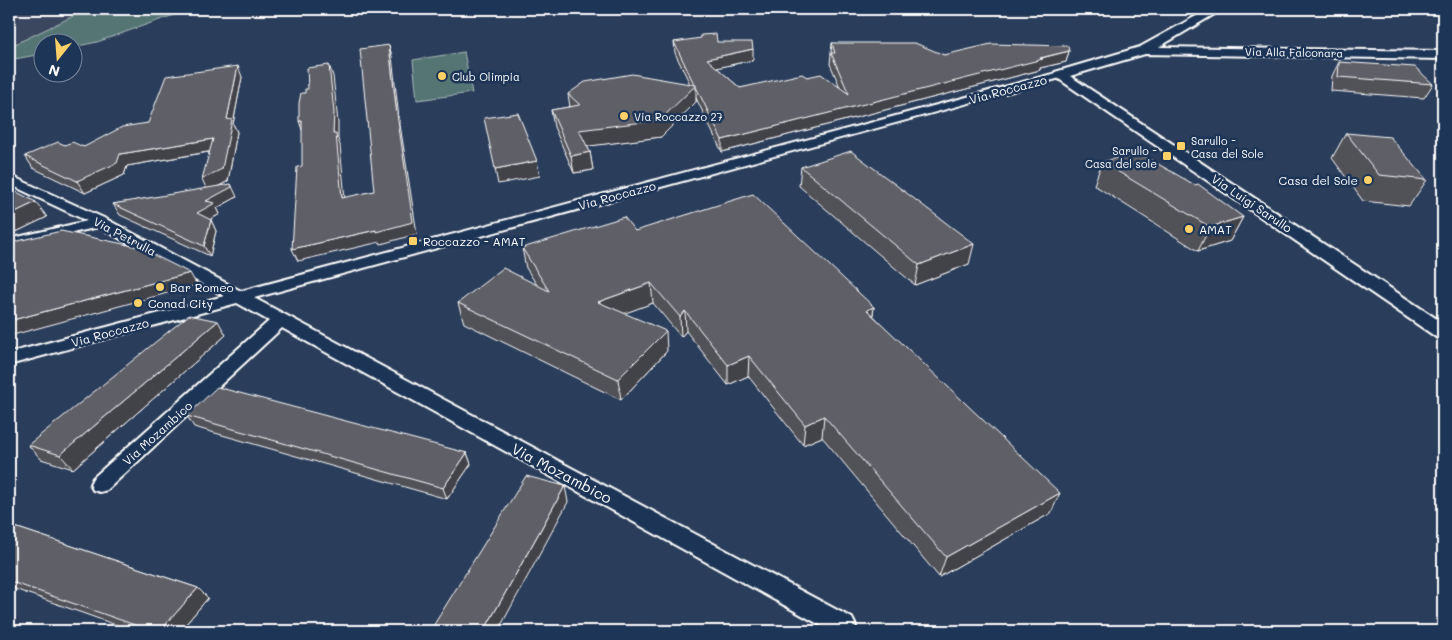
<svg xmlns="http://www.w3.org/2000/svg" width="1452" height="640" viewBox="0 0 1452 640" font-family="Mali,sans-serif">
	<rect width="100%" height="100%" fill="#2a3d5a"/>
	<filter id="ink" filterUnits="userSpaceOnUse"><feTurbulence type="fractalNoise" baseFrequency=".02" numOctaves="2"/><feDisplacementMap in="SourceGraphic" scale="10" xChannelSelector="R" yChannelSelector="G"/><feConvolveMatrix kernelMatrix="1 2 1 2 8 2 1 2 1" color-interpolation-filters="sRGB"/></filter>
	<g filter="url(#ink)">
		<!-- built -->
		<polygon fill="#3a475e" points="9,9 191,9 97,42 73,47 72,42 42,42 42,54 9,60"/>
		<!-- green -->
		<g fill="#557574" stroke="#aababa">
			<polygon points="88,9 191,9 97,42 73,47 72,42 42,42 42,54 9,60 9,47"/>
			<polygon points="464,52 472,93 417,100 413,60"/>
		</g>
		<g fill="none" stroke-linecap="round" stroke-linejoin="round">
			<defs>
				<polygon id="minor" points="1060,72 1065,75 1064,77 254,298 852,618 856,626 853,631 831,631 282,328 107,490 100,492 93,490 90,484 93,478 269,321 237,303 9,365 9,353 224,296 99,227 9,247 9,239 87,221 9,184 9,175 106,219 241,291"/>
				<polygon id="tertiary" points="1209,9 1223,9 1159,47 1443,51 1443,59 1145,54 1070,76 1443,323 1443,339 1436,337 1053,75 1055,72 1140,47"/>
			</defs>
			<!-- minor casing -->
			<use href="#minor" stroke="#fff" stroke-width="4"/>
			<!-- tertiary casing -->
			<use href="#tertiary" stroke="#fff" stroke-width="4"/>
			<!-- minor -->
			<use href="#minor" fill="#1d3557" fill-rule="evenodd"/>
			<!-- tertiary -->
			<use href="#tertiary" fill="#1d3557" fill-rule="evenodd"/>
		</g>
		<!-- wall -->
		<g fill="#515159" stroke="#fff">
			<polygon points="674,42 717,42 753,60 717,68 740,88 807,77 840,87 830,64 832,43 944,55 1069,51 1066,62 1040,68 1040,70 722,152 696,98 696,102 661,137 587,146 590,152 593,170 574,173 554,127 551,110 570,107 568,94 690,84 675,53"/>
			<polygon points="1339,62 1433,84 1424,98 1331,91 1332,76"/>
			<polygon points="242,77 233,124 237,132 228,181 217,187 237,197 217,208 220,214 210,220 211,220 216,231 210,256 120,215 113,204 206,189 209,152 127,166 124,175 85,193 33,168 25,156 65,145 84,147 148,123"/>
			<polygon points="1346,133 1427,180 1409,206 1363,201 1332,158"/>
			<polygon points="1102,162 1243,217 1230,241 1198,251 1094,185"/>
			<polygon points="801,167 969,264 915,285 799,186"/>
			<polygon points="9,188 47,217 16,232 9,228"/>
			<polygon points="635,231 874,307 873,315 1051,513 939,577 822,437 803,445 748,376 728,385 686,331 681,337 653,303 624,313 667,351 621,400 464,323 458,303 537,285 526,268 522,248"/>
			<polygon points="226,335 73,469 41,459 28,445"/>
			<polygon points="187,416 467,453 471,464 447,499 194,427"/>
			<polygon points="9,525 198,588 208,598 180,631 133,631 9,587"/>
		</g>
		<!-- shaded-wall -->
		<g fill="#424249" stroke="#fff">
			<polygon points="389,45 392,56 399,118 417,234 381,244 380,242 298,261 292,249 376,230 396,107"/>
			<polygon points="753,49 753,60 707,70 707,59"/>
			<polygon points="1069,51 1066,62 1040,68 1040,70 722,152 722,140"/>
			<polygon points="329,65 333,76 338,123 338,139 340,145 346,210 342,198 333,134"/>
			<polygon points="238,66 242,77 233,124 237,132 228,181 208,192 202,179 227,119"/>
			<polygon points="696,85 696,102 661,137 582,147 579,130"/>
			<polygon points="299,121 302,121 303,133"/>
			<polygon points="213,139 219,150 127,166 124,175 85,193 77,181 120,154"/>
			<polygon points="590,152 593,170 574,173 571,156"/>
			<polygon points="537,161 540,176 498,184 495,169"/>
			<polygon points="231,184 237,197 217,208 220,214 202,224 197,213 206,201"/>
			<polygon points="36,202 47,217 16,232 9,222 9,215"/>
			<polygon points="1243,217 1230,241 1198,251 1210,227"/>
			<polygon points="211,220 216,231 210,256 204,246"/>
			<polygon points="974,244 969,264 915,285 919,265"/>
			<polygon points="190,273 197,285 9,336 9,321"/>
			<polygon points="651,283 653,303 601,322 598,302"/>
			<polygon points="874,307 871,327 867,310"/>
			<polygon points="685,311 686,331 681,337 680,317"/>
			<polygon points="218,321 226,335 73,469 60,455"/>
			<polygon points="666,331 667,351 621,400 618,379"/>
			<polygon points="749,356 748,376 728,385 728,365"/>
			<polygon points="824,416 822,437 803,445 805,425"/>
			<polygon points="467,453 471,464 447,499 443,488"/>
			<polygon points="565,486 568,502 498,631 484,631"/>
			<polygon points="1060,493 1051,513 939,577 946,557"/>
			<polygon points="198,588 208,598 180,631 160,631"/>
		</g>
		<!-- building -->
		<g fill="#5e5e68" stroke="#fff">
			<polygon points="716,34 717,42 752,42 753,49 707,59 740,88 802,74 807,77 821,74 849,94 831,53 835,53 832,43 915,43 944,55 991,44 1068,46 1069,51 1040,58 1043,59 722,140 696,87 696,85 695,86 674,42 701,38 701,35"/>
			<polygon points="389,45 396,107 413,222 376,232 376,230 292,249 297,167 302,166 302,121 299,121 299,103 301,93 305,93 305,89 308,89 307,68 329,65 334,112 333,134 336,134 342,198 374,191 360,49"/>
			<polygon points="1339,62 1415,67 1433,84 1338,77"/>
			<polygon points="238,66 227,119 232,120 222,169 202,179 213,139 120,154 117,163 77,181 25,156 58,142 65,145 72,142 84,147 122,127 148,123 166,76"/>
			<polygon points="632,74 696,85 660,120 579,130 590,152 571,156 551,110 580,105 568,94 585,82"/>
			<polygon points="518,113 537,161 495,169 484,118"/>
			<polygon points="1346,133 1390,137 1427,180 1379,175"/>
			<polygon points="851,151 974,244 919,265 801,167"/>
			<polygon points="1137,152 1195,185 1198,184 1243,217 1210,227 1102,162"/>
			<polygon points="231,184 232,187 206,201 215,203 197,213 211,220 204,246 113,204"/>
			<polygon points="9,188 36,202 9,215"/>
			<polygon points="753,194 874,307 867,310 1060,493 946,557 824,416 805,425 749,356 728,365 685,311 680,317 651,283 598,302 666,331 618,379 458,303 503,268 549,291 522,248 624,217 635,231"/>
			<polygon points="61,231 138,247 190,273 9,321 9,243"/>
			<polygon points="189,315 218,321 60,455 28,445"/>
			<polygon points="217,387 467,453 443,488 187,416"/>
			<polygon points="526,476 565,486 484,631 430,631"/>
			<polygon points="9,525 198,588 160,631 152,631 9,581"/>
		</g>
	</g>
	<!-- markers -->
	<g fill="#ffd166" stroke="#1d3557" stroke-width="2">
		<circle cx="442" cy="76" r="5"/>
		<circle cx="624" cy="116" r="5"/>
		<rect x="1176" y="141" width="10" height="10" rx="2.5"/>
		<rect x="1162" y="151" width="10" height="10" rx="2.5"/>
		<circle cx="1368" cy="180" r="5"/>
		<circle cx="1189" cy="229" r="5"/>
		<rect x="408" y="236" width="10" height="10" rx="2.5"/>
		<circle cx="160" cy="287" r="5"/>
		<circle cx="138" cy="303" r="5"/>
	</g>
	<g text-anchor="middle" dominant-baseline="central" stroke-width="5" stroke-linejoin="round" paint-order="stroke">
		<!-- far-street labels -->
		<g font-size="11" fill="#fff" stroke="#1d3557">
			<text transform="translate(1294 52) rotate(1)">Via Alla Falconara</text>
		</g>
		<!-- far-poi labels -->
		<g font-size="11" fill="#fff" stroke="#1d3557" text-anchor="start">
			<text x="452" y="76">Club Olimpia</text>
			<text x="634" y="116">Via Roccazzo 27</text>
			<text x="1191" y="140">Sarullo -<tspan x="1191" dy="13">Casa del Sole</tspan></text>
			<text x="1157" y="150" text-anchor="end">Sarullo -<tspan x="1157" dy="13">Casa del sole</tspan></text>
		</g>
		<!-- street labels -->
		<g font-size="12" fill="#fff" stroke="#1d3557">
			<text transform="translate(1008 89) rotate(-15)">Via Roccazzo</text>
			<text transform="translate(617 195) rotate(-15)">Via Roccazzo</text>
			<text transform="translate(1252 203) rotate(34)">Via Luigi Sarullo</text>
			<text transform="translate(125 236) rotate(28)">Via Petrulla</text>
			<text transform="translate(110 332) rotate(-15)">Via Roccazzo</text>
			<text transform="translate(157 433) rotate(-42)">Via Mozambico</text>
		</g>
		<!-- poi labels -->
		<g font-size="12" fill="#fff" stroke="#1d3557" text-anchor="start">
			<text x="1358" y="180" text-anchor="end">Casa del Sole</text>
			<text x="1199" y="229">AMAT</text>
			<text x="423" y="241">Roccazzo - AMAT</text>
			<text x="170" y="287">Bar Romeo</text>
			<text x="148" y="303">Conad City</text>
		</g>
		<!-- near-street labels -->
		<g font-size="15" fill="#fff" stroke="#1d3557">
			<text transform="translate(562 473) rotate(28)">Via Mozambico</text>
		</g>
	</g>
	<!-- margin -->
	<rect width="1452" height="640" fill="none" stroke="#1d3557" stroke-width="30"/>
	<rect x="15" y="15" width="1422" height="610" fill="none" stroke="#fff" stroke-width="2" filter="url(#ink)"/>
	<!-- north arrow -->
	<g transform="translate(58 58) rotate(197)"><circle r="24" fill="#1d3557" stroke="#77869a"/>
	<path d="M0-4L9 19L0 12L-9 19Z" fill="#ffd166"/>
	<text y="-8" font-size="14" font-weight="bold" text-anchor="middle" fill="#ffffff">N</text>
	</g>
</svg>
